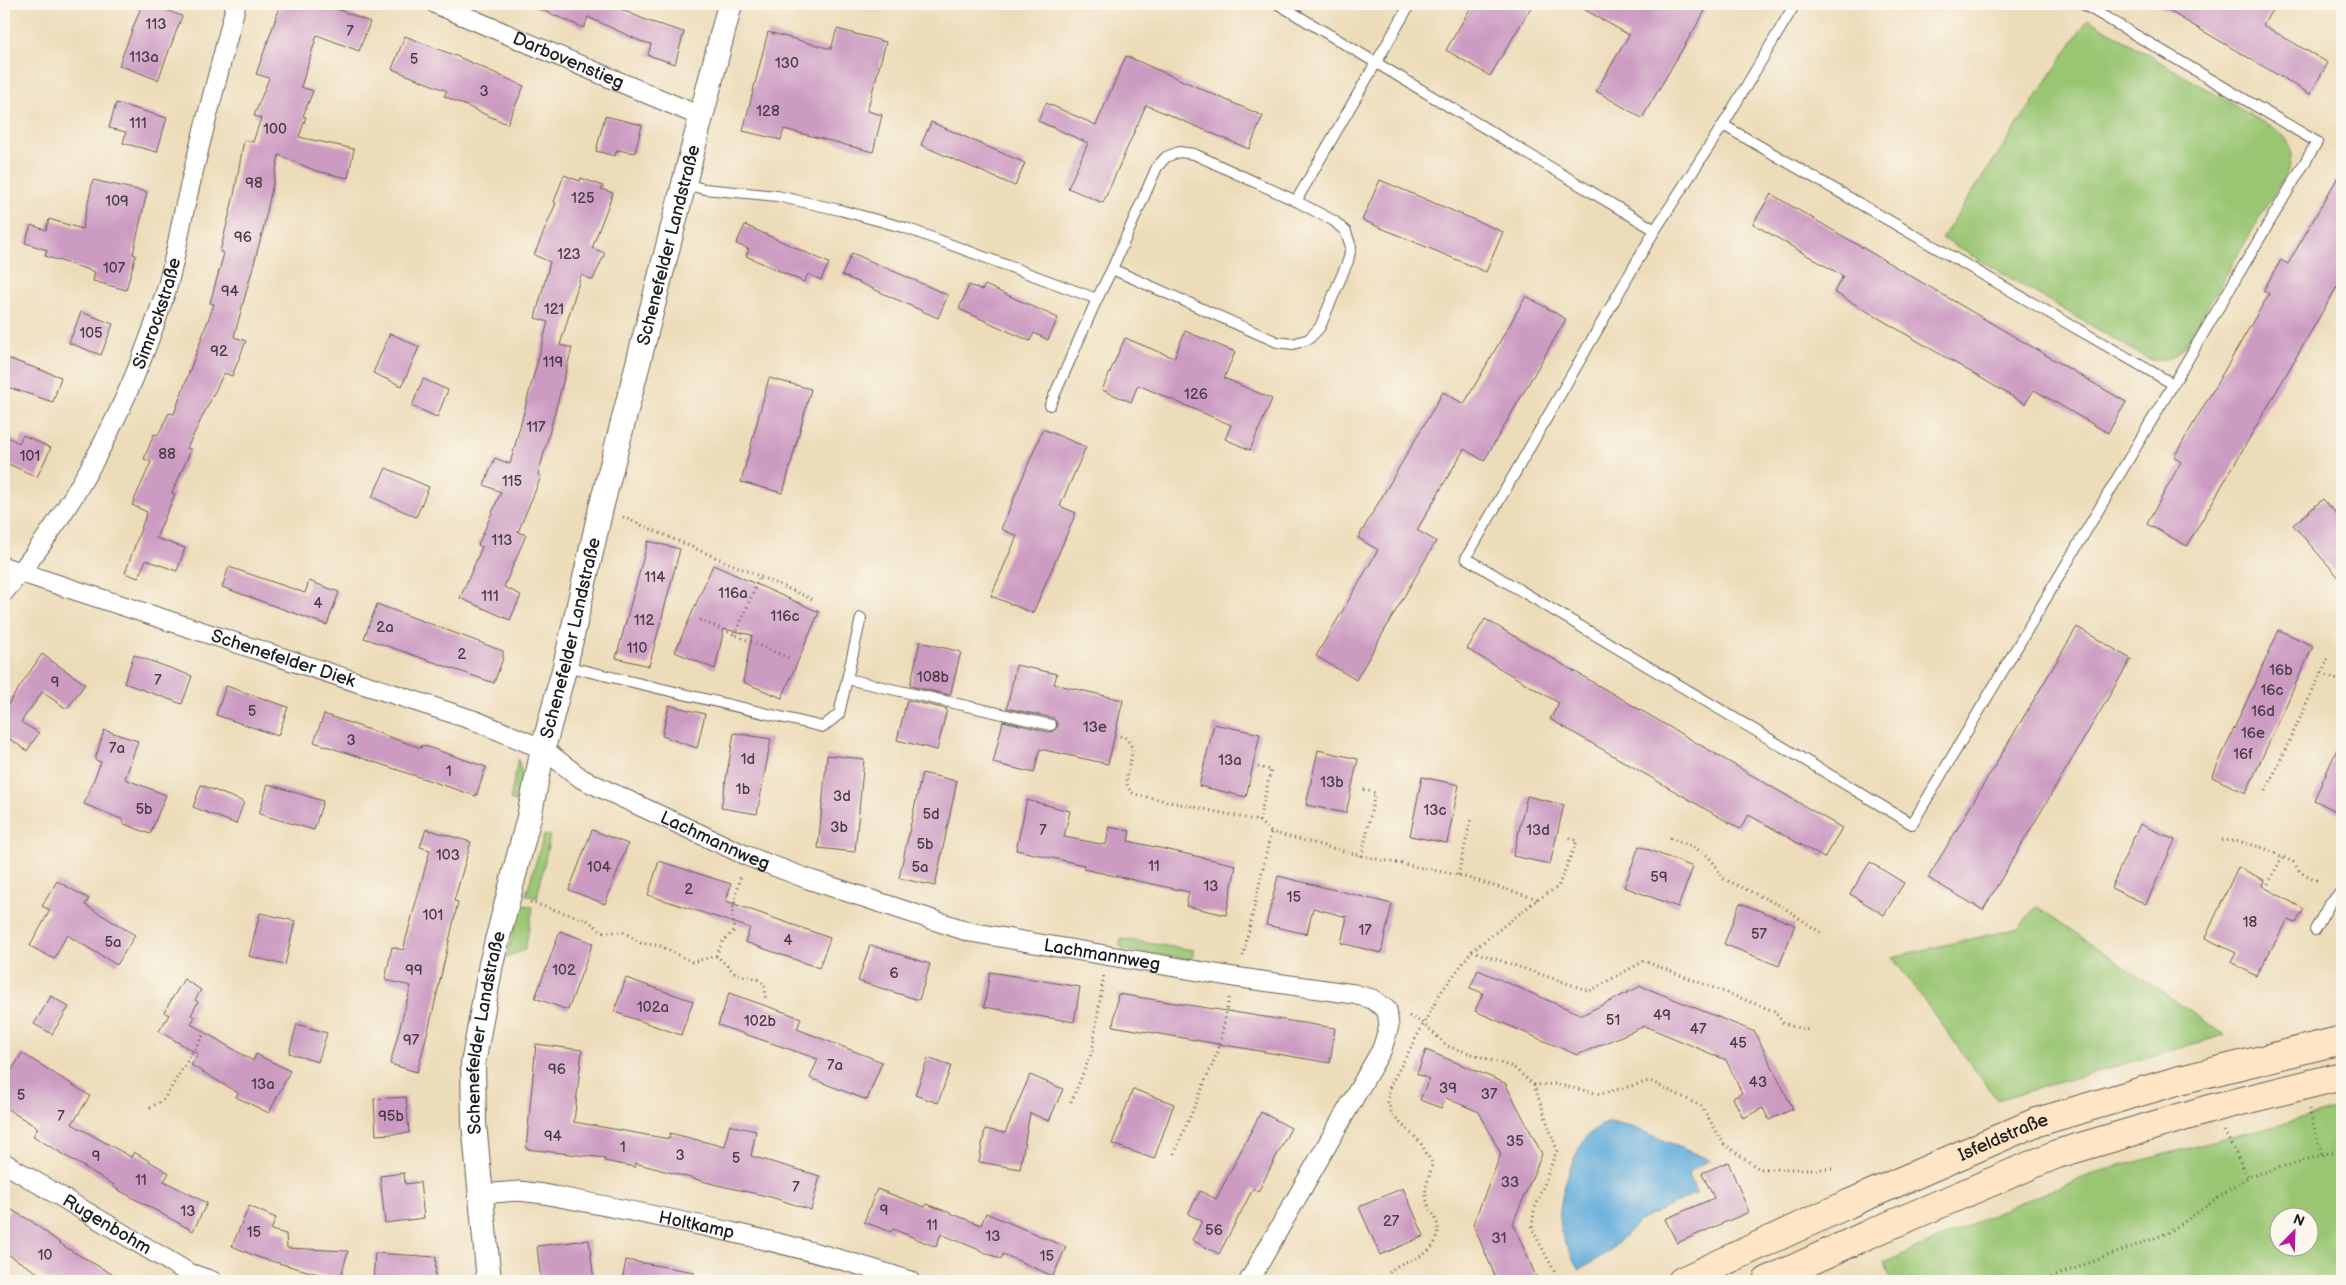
<svg xmlns="http://www.w3.org/2000/svg" width="2346" height="1285" viewBox="0 0 2346 1285" font-family="'Balsamiq Sans',sans-serif">
	<rect width="100%" height="100%" fill="#fbf7ec"/>
	<filter id="ink" filterUnits="userSpaceOnUse"><feTurbulence type="fractalNoise" baseFrequency=".02" numOctaves="2"/><feDisplacementMap in="SourceGraphic" scale="10" xChannelSelector="R" yChannelSelector="G"/><feConvolveMatrix kernelMatrix="1 2 1 2 8 2 1 2 1" color-interpolation-filters="sRGB"/></filter>
	<filter id="wash" filterUnits="userSpaceOnUse"><feTurbulence type="fractalNoise" baseFrequency=".0096" numOctaves="4" result="noise"/><feDisplacementMap in="SourceGraphic" scale="20" xChannelSelector="R" yChannelSelector="G"/><feGaussianBlur stdDeviation="1.12" result="paint"/><feColorMatrix in="noise" values="0 0 0 0 0 0 0 0 0 0 0 0 0 0 0 0 0 1.4 0 .05"/><feComposite in="paint" operator="in"/></filter>
	<g filter="url(#wash)">
		<rect width="100%" height="100%" fill="#eddcb9"/>
		<!-- green -->
		<g fill="#9ac673" stroke="#5b7148" fill-rule="evenodd">
			<path d="M2088,19L2281,133C2291,142 2293,155 2289,168L2183,348C2173,359 2164,363 2148,359L1942,238Z"/>
			<polygon points="518,759 523,778 517,802 510,800"/>
			<polygon points="544,835 550,836 537,898 526,895"/>
			<polygon points="522,904 533,907 525,950 506,957"/>
			<polygon points="2036,906 2225,1035 1997,1100 1892,957 2019,928"/>
			<polygon points="1121,939 1194,950 1194,956 1189,959 1124,950 1120,945"/>
			<path d="M2342,1108V1281H1892L1884,1263L2012,1206L2097,1172ZM2278,1218H2308V1248H2278Z"/>
		</g>
		<!-- water -->
		<path fill="#62acda" stroke="#3f647b" d="M1610,1122L1635,1128L1710,1160L1688,1172L1696,1193L1639,1221L1613,1248L1579,1271C1573,1258 1563,1242 1560,1228C1556,1204 1574,1142 1595,1129C1599,1126 1605,1124 1610,1122Z"/>
		<g id="blocks">
			<!-- building -->
			<g fill="#cc9bc2">
				<polygon points="142,4 150,4 182,16 158,80 119,65"/>
				<polygon points="281,4 324,4 370,22 359,51 317,35 301,87 313,91 303,116 306,117 299,137 354,149 348,178 316,171 279,155 263,230 234,337 246,341 232,376 224,373 187,448 191,450 172,493 175,494 156,538 185,548 177,571 146,560 138,578 125,573 147,512 132,505 151,462 144,459 154,434 158,435 169,413 174,414 214,304 210,303 224,253 220,252 234,195 244,140 253,142 261,118 254,116 269,78 256,74"/>
				<polygon points="528,4 609,4 648,21 684,32 675,64 648,55 651,44 640,41 588,17 584,28"/>
				<polygon points="1473,4 1533,4 1490,76 1446,50"/>
				<polygon points="1575,4 1709,4 1642,118 1596,91 1629,35"/>
				<polygon points="2157,4 2262,4 2272,10 2263,25 2328,63 2310,94"/>
				<polygon points="837,29 886,42 867,111 882,115 873,152 784,129 781,140 743,131 768,32 831,49"/>
				<polygon points="405,36 461,58 524,86 507,124 444,96 447,91 392,69"/>
				<polygon points="1126,56 1263,116 1249,149 1146,105 1103,203 1068,188 1088,143 1038,121 1046,103 1096,125"/>
				<polygon points="116,103 167,118 157,152 123,143 126,132 109,128"/>
				<polygon points="605,116 642,125 635,153 617,150 615,156 596,151"/>
				<polygon points="931,122 1025,163 1015,186 921,145"/>
				<polygon points="2342,170 2342,278 2187,546 2147,524 2181,462 2174,457 2269,294 2263,291 2281,260 2288,264"/>
				<polygon points="564,175 580,181 581,178 603,186 601,189 613,193 592,248 605,253 593,280 581,275 560,345 572,348 538,475 541,477 518,532 526,535 504,587 521,595 510,620 460,598 482,547 478,545 501,492 484,485 495,458 510,464 548,322 535,318 550,262 534,255 556,203 554,202"/>
				<polygon points="93,180 147,192 133,254 136,255 126,290 93,281 95,272 45,256 47,250 25,243 31,225 46,230 49,219 82,229"/>
				<polygon points="1380,180 1503,232 1486,272 1362,220"/>
				<polygon points="1771,194 2126,402 2108,433 2034,390 2025,404 1834,292 1843,276 1753,224"/>
				<polygon points="745,225 829,263 821,280 808,274 804,282 746,256 749,249 736,244"/>
				<polygon points="852,253 948,295 938,318 842,275"/>
				<polygon points="969,285 982,290 985,285 1058,318 1048,340 1034,333 1030,341 959,309"/>
				<polygon points="1526,296 1566,319 1484,461 1464,449 1417,530 1436,541 1356,680 1316,656 1378,550 1358,538 1443,392 1464,404"/>
				<polygon points="81,312 113,324 101,355 69,343"/>
				<polygon points="1185,331 1235,352 1224,378 1272,399 1250,450 1225,439 1231,425 1138,385 1131,402 1102,390 1125,338 1174,358"/>
				<polygon points="390,333 419,347 402,386 373,373"/>
				<polygon points="4,357 61,377 53,402 4,386"/>
				<polygon points="769,378 811,389 783,493 741,482"/>
				<polygon points="423,379 448,390 437,417 412,406"/>
				<polygon points="1043,429 1086,447 1060,506 1076,513 1033,613 991,596 1017,536 1001,529"/>
				<polygon points="4,435 19,443 23,435 51,448 37,477 4,462"/>
				<polygon points="386,468 429,487 416,517 372,497"/>
				<polygon points="2323,499 2342,520 2342,581 2293,525"/>
				<polygon points="648,541 680,549 649,666 616,658"/>
				<polygon points="713,565 819,612 782,698 743,682 752,635 724,629 715,669 675,652"/>
				<polygon points="229,567 305,593 309,581 339,592 327,625 222,587"/>
				<polygon points="377,604 503,651 503,658 494,683 364,638"/>
				<polygon points="1485,619 1842,828 1824,858 1749,815 1740,829 1550,719 1559,703 1467,649"/>
				<polygon points="2077,627 2131,659 1983,910 1928,878"/>
				<polygon points="2279,630 2313,646 2246,793 2212,777"/>
				<polygon points="920,642 961,652 950,695 910,686"/>
				<polygon points="42,654 85,684 67,709 42,692 21,722 39,733 27,751 10,739 4,748 4,710"/>
				<polygon points="134,655 192,676 182,704 124,683"/>
				<polygon points="1016,665 1057,674 1054,684 1123,700 1108,764 1040,749 1034,773 993,763 1003,721 1049,732 1053,731 1058,727 1057,723 1053,718 1007,708"/>
				<polygon points="226,686 288,707 278,736 216,715"/>
				<polygon points="907,700 947,709 937,750 897,740"/>
				<polygon points="669,705 705,714 697,748 662,736"/>
				<polygon points="324,714 421,748 422,745 486,767 476,796 314,742"/>
				<polygon points="1214,724 1260,734 1246,797 1199,786"/>
				<polygon points="104,730 138,741 125,779 166,795 150,834 122,823 124,820 84,804 101,762 95,760"/>
				<polygon points="734,733 771,739 757,814 721,808"/>
				<polygon points="2342,738 2342,814 2314,800"/>
				<polygon points="1318,750 1358,759 1346,813 1306,805"/>
				<polygon points="827,755 864,759 855,852 818,848"/>
				<polygon points="922,773 957,781 935,886 899,878"/>
				<polygon points="1422,777 1459,785 1447,843 1410,836"/>
				<polygon points="268,784 323,801 314,830 259,814"/>
				<polygon points="201,785 244,802 236,824 193,807"/>
				<polygon points="1527,796 1564,805 1550,864 1513,856"/>
				<polygon points="1027,800 1070,811 1064,837 1106,845 1109,827 1130,831 1128,841 1236,865 1226,915 1186,906 1189,892 1083,869 1084,865 1016,850"/>
				<polygon points="2140,824 2175,840 2146,904 2111,888"/>
				<polygon points="426,829 471,842 454,901 458,902 432,1015 417,1072 390,1064 411,986 385,980 392,947 403,950 430,850 420,847"/>
				<polygon points="592,830 628,844 605,904 569,890"/>
				<polygon points="1639,846 1693,867 1678,907 1624,887"/>
				<polygon points="659,861 731,884 726,901 830,938 819,968 745,942 750,928 648,895"/>
				<polygon points="1870,862 1904,883 1884,915 1850,894"/>
				<polygon points="2238,867 2264,880 2262,886 2304,909 2296,923 2288,920 2256,976 2231,962 2236,953 2205,938"/>
				<polygon points="1278,876 1392,904 1381,953 1341,943 1347,917 1313,908 1307,934 1266,925"/>
				<polygon points="57,881 89,899 85,905 135,935 117,965 67,935 54,959 30,946 50,910 42,906"/>
				<polygon points="1740,903 1795,925 1779,966 1724,944"/>
				<polygon points="260,913 295,921 285,965 249,956"/>
				<polygon points="560,931 593,943 568,1010 535,998"/>
				<polygon points="870,945 930,964 919,1000 858,981"/>
				<polygon points="1478,970 1582,1015 1641,986 1755,1032 1793,1109 1769,1120 1763,1108 1743,1118 1733,1098 1742,1093 1726,1060 1645,1026 1577,1055 1475,1011 1483,993 1470,988"/>
				<polygon points="990,972 1080,987 1074,1022 984,1007"/>
				<polygon points="626,978 693,1001 681,1035 614,1012"/>
				<polygon points="184,979 201,990 195,1000 198,1002 191,1015 195,1017 191,1024 253,1061 256,1054 290,1071 269,1113 236,1097 238,1093 191,1065 198,1054 159,1031 169,1015 164,1012"/>
				<polygon points="729,993 801,1018 797,1029 882,1062 867,1100 810,1078 818,1059 718,1025"/>
				<polygon points="1118,994 1335,1028 1330,1063 1113,1026"/>
				<polygon points="51,996 69,1007 52,1034 34,1024"/>
				<polygon points="297,1024 327,1033 318,1062 289,1053"/>
				<polygon points="536,1044 582,1050 574,1122 669,1139 670,1133 725,1147 729,1125 756,1131 751,1156 820,1176 811,1210 771,1197 717,1185 635,1163 635,1167 604,1161 605,1158 526,1149"/>
				<polygon points="1426,1050 1505,1083 1542,1154 1513,1223 1538,1281 1497,1281 1473,1224 1501,1154 1479,1112 1446,1098 1441,1108 1420,1100 1429,1079 1417,1074"/>
				<polygon points="22,1053 90,1096 72,1124 131,1157 134,1152 169,1173 164,1181 207,1203 193,1231 113,1187 114,1185 33,1136 38,1128 4,1107 4,1083"/>
				<polygon points="928,1058 951,1066 938,1103 915,1095"/>
				<polygon points="1030,1075 1063,1089 1049,1121 1030,1113 1020,1169 979,1162 985,1129 1005,1133"/>
				<polygon points="1133,1089 1174,1104 1154,1159 1112,1144"/>
				<polygon points="406,1097 409,1133 376,1135 374,1099"/>
				<polygon points="1261,1112 1291,1128 1258,1192 1253,1189 1219,1254 1192,1240 1202,1221 1188,1214 1200,1191 1216,1199"/>
				<polygon points="1728,1162 1749,1212 1677,1243 1665,1219 1714,1198 1702,1173"/>
				<polygon points="404,1173 405,1184 420,1182 424,1218 385,1223 380,1176"/>
				<polygon points="1403,1188 1424,1236 1380,1255 1359,1207"/>
				<polygon points="877,1189 925,1207 927,1204 981,1225 986,1213 1066,1247 1053,1276 1003,1254 1001,1259 941,1234 936,1247 893,1229 891,1232 864,1222"/>
				<polygon points="249,1206 276,1218 271,1230 286,1234 287,1248 348,1251 340,1280 260,1258 232,1246"/>
				<polygon points="10,1209 31,1221 65,1247 124,1281 51,1281 4,1252 4,1220"/>
				<polygon points="589,1240 594,1281 541,1281 537,1246"/>
				<polygon points="375,1253 436,1257 435,1281 373,1281"/>
				<polygon points="626,1260 694,1272 693,1281 622,1281"/>
			</g>
		</g>
	</g>
	<g filter="url(#ink)">
		<use href="#blocks" fill-opacity="0" stroke="#655f53" stroke-width="1"/>
		<g fill="none" stroke-linecap="round" stroke-linejoin="round">
			<defs>
				<g id="service">
					<polyline points="1278,4 1655,230"/>
					<polyline points="1795,4 1723,125 1655,230 1466,558 1912,824 2317,142 2083,4"/>
					<polyline points="1723,125 2173,384"/>
					<polygon points="1179,152 1194,154 1296,201 1334,221 1346,232 1351,247 1348,261 1320,327 1309,339 1293,344 1277,342 1112,269 1157,167 1166,157"/>
					<polyline points="685,184 704,189 777,196 840,210 906,228 1097,299 1112,269"/>
					<polyline points="1296,201 1410,4"/>
					<polyline points="1050,405 1097,299"/>
					<polyline points="565,666 823,727 839,714 861,618"/>
					<polyline points="847,679 1051,725"/>
					<polyline points="2315,930 2330,903 2342,891"/>
				</g>
				<g id="minor">
					<path id="s1" d="M436,4L702,117"/>
					<path id="s2" d="M4,567L476,721L543,749L582,779L747,856L808,879L970,932L1234,977L1354,994L1372,999L1387,1010L1389,1026L1382,1049L1249,1281"/>
					<path id="s3" d="M4,592C78,506 130,401 165,294C175,263 179,230 187,198C202,133 220,69 236,4"/>
					<path id="s4" d="M4,1163L189,1273L212,1281"/>
					<path id="s5" d="M480,1194L519,1191L544,1194C668,1218 790,1241 910,1281"/>
				</g>
				<g id="tertiary">
					<path id="s6" d="M489,1281L474,1123L473,1064L491,964L529,817L543,749L565,666L601,508L730,4"/>
				</g>
				<g id="secondary">
					<path id="s7" d="M1682,1281L1848,1204L2034,1123L2180,1080L2342,1040"/>
					<polyline points="1767,1281 1867,1235 2057,1154 2213,1108 2342,1076"/>
				</g>
			</defs>
			<!-- service casing -->
			<use href="#service" stroke="#655f53" stroke-width="12"/>
			<!-- minor casing -->
			<use href="#minor" stroke="#655f53" stroke-width="21"/>
			<!-- tertiary casing -->
			<use href="#tertiary" stroke="#655f53" stroke-width="26"/>
			<!-- secondary casing -->
			<use href="#secondary" stroke="#655f53" stroke-width="30"/>
			<!-- path -->
			<g stroke="#655f53" stroke-width="3" stroke-dasharray="1 4" stroke-linecap="butt">
				<polyline points="623,517 814,600"/>
				<polyline points="700,620 789,658"/>
				<polyline points="735,635 760,576"/>
				<polyline points="2322,673 2342,682"/>
				<path d="M1120,736L1126,738L1132,747C1133,764 1118,782 1134,794L1259,821L1271,832L1362,856L1458,875L1538,899L1472,951L1441,992L1389,1088L1388,1102L1392,1115L1420,1142L1432,1163C1431,1174 1424,1186 1426,1197C1429,1215 1449,1226 1431,1248C1420,1262 1387,1261 1387,1281"/>
				<polyline points="1258,767 1271,770 1259,821"/>
				<polyline points="2266,791 2328,658"/>
				<path d="M1670,838C1698,850 1709,849 1722,878L1781,906L1823,934"/>
				<polyline points="2222,840 2241,842 2264,848 2293,862 2300,872 2320,882"/>
				<polyline points="1362,856 1375,793 1362,789"/>
				<polyline points="1458,875 1471,819"/>
				<polyline points="2268,884 2282,857"/>
				<polyline points="1538,899 1558,887 1577,841 1568,837"/>
				<path d="M530,902L587,920L603,932H623L641,943L661,946L692,962L716,956C723,961 728,967 734,972C745,981 769,970 765,1000"/>
				<polyline points="1472,951 1590,991 1644,961 1774,1011 1784,1024 1808,1030"/>
				<polyline points="716,956 723,941 734,931 732,913 741,875"/>
				<polyline points="1243,956 1271,832"/>
				<polyline points="1409,1016 1423,1023 1447,1046 1513,1067 1534,1085 1557,1150 1534,1211 1532,1228 1559,1281"/>
				<polyline points="1534,1085 1555,1084 1600,1094 1650,1081 1701,1106 1724,1144 1759,1169 1832,1169"/>
				<polyline points="1071,1102 1092,1052 1104,974"/>
				<polyline points="150,1108 164,1099 205,1032"/>
				<polyline points="2309,1109 2322,1155"/>
				<polyline points="2224,1131 2248,1177"/>
				<polyline points="1174,1154 1219,1049 1229,997"/>
				<polyline points="2042,1281 2168,1233 2248,1177 2342,1149"/>
			</g>
			<!-- service -->
			<use href="#service" stroke="#fff" stroke-width="10"/>
			<!-- minor -->
			<use href="#minor" stroke="#fff" stroke-width="19"/>
			<!-- tertiary -->
			<use href="#tertiary" stroke="#fff" stroke-width="24"/>
			<!-- secondary -->
			<use href="#secondary" stroke="#fee5c5" stroke-width="28"/>
		</g>
	</g>
	<g text-anchor="middle" dominant-baseline="central" stroke-width="4" stroke-linejoin="round" paint-order="stroke">
		<!-- number labels -->
		<g font-size="15" fill="#483c46">
			<text x="156" y="24">113</text>
			<text x="350" y="31">7</text>
			<text x="144" y="57">113a</text>
			<text x="414" y="59">5</text>
			<text x="787" y="63">130</text>
			<text x="484" y="91">3</text>
			<text x="768" y="111">128</text>
			<text x="138" y="123">111</text>
			<text x="275" y="129">100</text>
			<text x="254" y="183">98</text>
			<text x="583" y="198">125</text>
			<text x="117" y="201">109</text>
			<text x="243" y="237">96</text>
			<text x="569" y="254">123</text>
			<text x="114" y="268">107</text>
			<text x="230" y="291">94</text>
			<text x="554" y="309">121</text>
			<text x="91" y="333">105</text>
			<text x="219" y="351">92</text>
			<text x="553" y="362">119</text>
			<text x="1196" y="394">126</text>
			<text x="536" y="427">117</text>
			<text x="167" y="454">88</text>
			<text x="30" y="456">101</text>
			<text x="512" y="481">115</text>
			<text x="502" y="540">113</text>
			<text x="655" y="577">114</text>
			<text x="733" y="593">116a</text>
			<text x="490" y="596">111</text>
			<text x="318" y="603">4</text>
			<text x="785" y="616">116c</text>
			<text x="644" y="620">112</text>
			<text x="385" y="627">2a</text>
			<text x="637" y="648">110</text>
			<text x="462" y="654">2</text>
			<text x="2281" y="670">16b</text>
			<text x="933" y="677">108b</text>
			<text x="158" y="680">7</text>
			<text x="55" y="682">9</text>
			<text x="2272" y="690">16c</text>
			<text x="252" y="711">5</text>
			<text x="2263" y="711">16d</text>
			<text x="1095" y="727">13e</text>
			<text x="2253" y="733">16e</text>
			<text x="351" y="740">3</text>
			<text x="117" y="748">7a</text>
			<text x="2243" y="754">16f</text>
			<text x="748" y="759">1d</text>
			<text x="1230" y="760">13a</text>
			<text x="449" y="771">1</text>
			<text x="1332" y="782">13b</text>
			<text x="743" y="789">1b</text>
			<text x="842" y="796">3d</text>
			<text x="144" y="809">5b</text>
			<text x="1435" y="810">13c</text>
			<text x="931" y="814">5d</text>
			<text x="839" y="827">3b</text>
			<text x="1043" y="830">7</text>
			<text x="1538" y="830">13d</text>
			<text x="925" y="844">5b</text>
			<text x="448" y="855">103</text>
			<text x="1154" y="866">11</text>
			<text x="599" y="867">104</text>
			<text x="920" y="867">5a</text>
			<text x="1659" y="877">59</text>
			<text x="1211" y="886">13</text>
			<text x="689" y="889">2</text>
			<text x="1294" y="897">15</text>
			<text x="433" y="915">101</text>
			<text x="2250" y="922">18</text>
			<text x="1365" y="930">17</text>
			<text x="1759" y="934">57</text>
			<text x="788" y="940">4</text>
			<text x="113" y="942">5a</text>
			<text x="414" y="970">99</text>
			<text x="564" y="970">102</text>
			<text x="894" y="973">6</text>
			<text x="653" y="1007">102a</text>
			<text x="1662" y="1015">49</text>
			<text x="1613" y="1020">51</text>
			<text x="760" y="1021">102b</text>
			<text x="1698" y="1029">47</text>
			<text x="411" y="1040">97</text>
			<text x="1738" y="1043">45</text>
			<text x="835" y="1065">7a</text>
			<text x="557" y="1069">96</text>
			<text x="1758" y="1082">43</text>
			<text x="263" y="1084">13a</text>
			<text x="1448" y="1088">39</text>
			<text x="1489" y="1094">37</text>
			<text x="21" y="1095">5</text>
			<text x="61" y="1116">7</text>
			<text x="391" y="1116">95b</text>
			<text x="553" y="1136">94</text>
			<text x="1515" y="1141">35</text>
			<text x="623" y="1147">1</text>
			<text x="680" y="1155">3</text>
			<text x="96" y="1156">9</text>
			<text x="736" y="1158">5</text>
			<text x="141" y="1180">11</text>
			<text x="1510" y="1182">33</text>
			<text x="796" y="1187">7</text>
			<text x="884" y="1210">9</text>
			<text x="188" y="1211">13</text>
			<text x="1391" y="1221">27</text>
			<text x="932" y="1225">11</text>
			<text x="1214" y="1230">56</text>
			<text x="254" y="1232">15</text>
			<text x="993" y="1236">13</text>
			<text x="1499" y="1238">31</text>
			<text x="45" y="1255">10</text>
			<text x="1047" y="1256">15</text>
		</g>
		<!-- street labels -->
		<g font-size="18" fill="#1c1c1c" stroke="#fbf7ec">
			<text stroke="none"><textPath href="#s1" startOffset="144">Darbovenstieg</textPath></text>
			<text stroke="none"><textPath href="#s6" startOffset="1060">Schenefelder Landstraße</textPath></text>
			<text stroke="none"><textPath href="#s3" startOffset="320">Simrockstraße</textPath></text>
			<text stroke="none"><textPath href="#s6" startOffset="655">Schenefelder Landstraße</textPath></text>
			<text stroke="none"><textPath href="#s2" startOffset="294">Schenefelder Diek</textPath></text>
			<text stroke="none"><textPath href="#s2" startOffset="765">Lachmannweg</textPath></text>
			<text stroke="none"><textPath href="#s2" startOffset="1170">Lachmannweg</textPath></text>
			<text stroke="none"><textPath href="#s6" startOffset="250">Schenefelder Landstraße</textPath></text>
			<text stroke="none"><textPath href="#s7" startOffset="352">Isfeldstraße</textPath></text>
			<text stroke="none"><textPath href="#s5" startOffset="220">Holtkamp</textPath></text>
			<text stroke="none"><textPath href="#s4" startOffset="120">Rugenbohm</textPath></text>
		</g>
	</g>
	<!-- margin -->
	<rect width="2346" height="1285" fill="none" stroke="#fbf7ec" stroke-width="20"/>
	<!-- north arrow -->
	<g transform="translate(2294 1232) rotate(23)"><circle r="24" fill="#fbf7ec" stroke="#a29f99"/>
	<path d="M0-4L9 19L0 12L-9 19Z" fill="#b5179e"/>
	<text y="-8" font-size="14" font-weight="bold" text-anchor="middle" fill="#1c1c1c">N</text>
	</g>
</svg>
